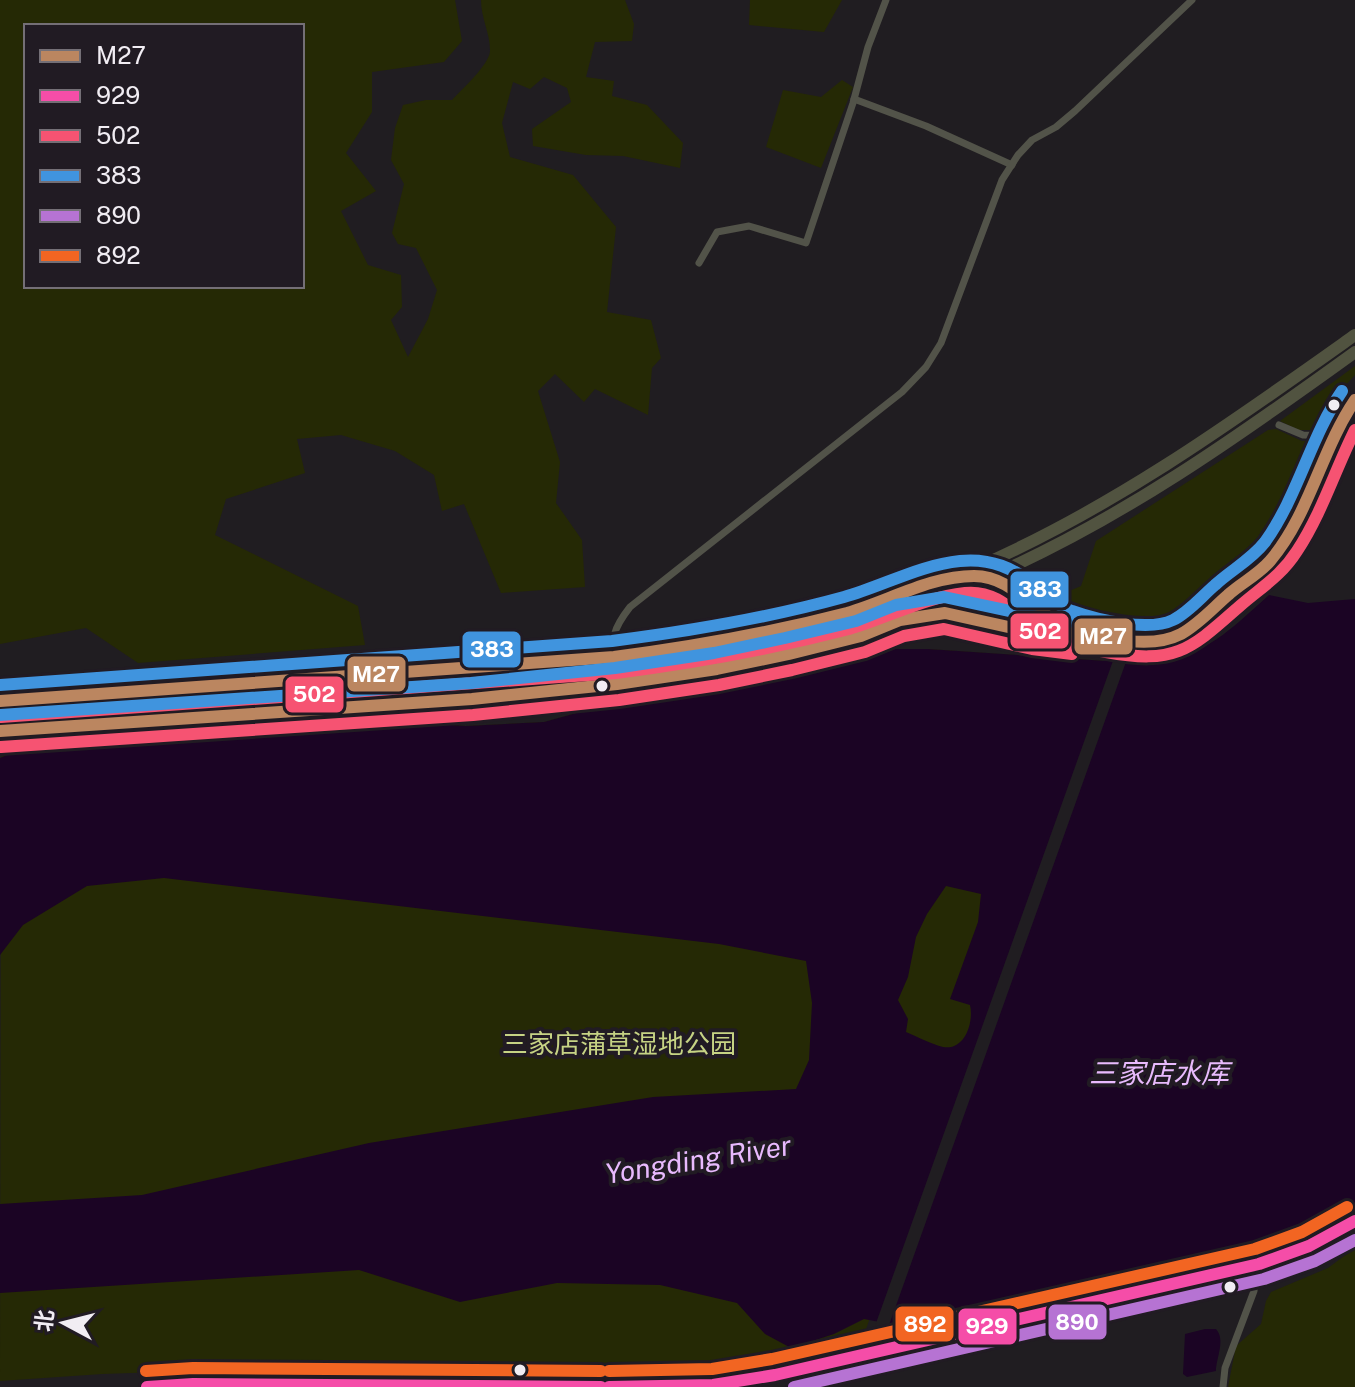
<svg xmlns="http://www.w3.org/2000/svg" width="1355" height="1387" viewBox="0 0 1355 1387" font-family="'Public Sans','Noto Sans SC',sans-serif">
	<rect width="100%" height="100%" fill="#201d21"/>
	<!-- green -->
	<g fill="#252905" fill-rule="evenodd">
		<path d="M0,0H455L462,41L444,62L372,72V112L346,153L376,191L341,211L368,265L401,275L402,307L391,320L408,357L428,319L437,290L416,248L398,244L392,233L404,184L391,160L395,128L403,105L426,100H452C461,90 491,63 490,50C490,33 481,18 481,0H625L634,24L632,41L595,42L586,77L614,81L612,96L647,105L683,143L680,168L623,156L586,155L533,146L532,129L571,102L567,88L544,77L530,89L513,82L502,123L510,157L573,175L616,227L607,312L651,320L661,358L652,368L648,415L595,389L584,402L555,374L538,391L560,462L556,503L582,540L585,587L501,593L464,504L442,511L434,475L395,451L341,435L297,439L305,473L226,499L215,535L358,606L365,645L138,663L86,628L0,644ZM26,26H302V286H26Z"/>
		<polygon points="750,0 842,0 824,32 749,25"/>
		<polygon points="842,80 853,87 821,168 766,147 783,90 821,97"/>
		<polygon points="1355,366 1355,375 1344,387 1326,430 1299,430 1280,421"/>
		<path d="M1276,429L1302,441H1322C1304,481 1289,528 1257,559C1240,576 1220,591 1201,606C1189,616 1175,631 1160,633C1144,636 1128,630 1112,627C1086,623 1065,622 1046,601L1081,586L1096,541L1268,430Z"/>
		<polygon points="882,649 928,649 1104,661 860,1346 755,1368 670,1373 281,1368 102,1374 0,1381 1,757 30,745 102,737 374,720 466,726 544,722 598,707 745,685"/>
		<polygon points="1355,1248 1355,1387 1228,1387 1236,1346 1261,1324 1266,1301 1271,1292 1328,1268"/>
	</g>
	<!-- water -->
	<g fill="#1b0424" fill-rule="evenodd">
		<path d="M1269,595L1308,603L1355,599V1205L1321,1229L1285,1243L1225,1261L921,1330L864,1319L834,1334L791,1348L765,1334L737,1303L660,1285L557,1283L460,1302L359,1270L0,1293V1204L142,1195L369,1143L653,1097L796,1089L809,1060L812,1003L806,961L719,944L164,878L87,886L23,925L0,955V758L30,745L102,737L374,720L466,726L544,722L598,707L745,685L882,649H928L1152,664C1211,652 1226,633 1269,595ZM946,886L981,894L978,922L950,999L970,1005C974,1022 965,1051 943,1047C931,1044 918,1037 906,1032L908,1019L898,1000L908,977L916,937L927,914Z"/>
		<path d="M1205,1329H1216C1226,1340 1216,1358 1216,1371L1187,1377L1183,1374L1185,1334Z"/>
	</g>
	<!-- pier -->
	<polygon fill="#201d21" points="1114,658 1127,659 888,1328 875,1326"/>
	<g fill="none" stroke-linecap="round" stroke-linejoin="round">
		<!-- street -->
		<g stroke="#525349" stroke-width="7">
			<polyline points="854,99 926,126 1012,165"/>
			<polyline points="699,263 717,232 749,226 806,243 853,103 868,47 886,0"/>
			<polyline points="1279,425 1303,435 1334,436"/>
			<path d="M616,672C613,639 609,634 630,607L902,392L926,367L941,343L1002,180L1018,155L1032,140L1056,127L1075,111L1192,0"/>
			<polyline points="0,752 45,732"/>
			<polyline points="1201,1278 1213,1288 1285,1272 1299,1252"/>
			<polyline points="1223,1387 1225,1368 1254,1291 1255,1279"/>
		</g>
		<!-- primary -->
		<g stroke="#555747" stroke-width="11">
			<polyline points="147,1387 193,1384 426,1384 601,1387"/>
			<path d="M609,1387L713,1385L775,1375L1259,1264C1295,1254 1324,1241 1355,1221"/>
		</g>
		<!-- highway -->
		<g stroke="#515340" stroke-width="12">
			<path d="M954,578C982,575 1008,579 1029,599C1037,606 1043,616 1052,621C1069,630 1088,632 1106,634"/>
			<path d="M0,731C115,723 230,715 345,707C438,701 531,697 623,683C693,673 762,661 830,644C865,635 909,611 946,613C962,614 981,621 997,625C1038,634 1146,657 1182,639C1240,609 1287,546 1313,488C1326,457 1335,426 1355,400"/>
		</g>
		<!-- highway-bridge -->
		<g stroke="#515340" stroke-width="12">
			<path d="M0,701C151,691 302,680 453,668C520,662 588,658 655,651C764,640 874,611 975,568C1112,509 1234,421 1355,335"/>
			<path d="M0,720C154,710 307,699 460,685C570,675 682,671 789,645C856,628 924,606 987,578C1122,519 1236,438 1355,352"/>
		</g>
		<defs>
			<g id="bus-1">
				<path d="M0,701L614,657C692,647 770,633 847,613C889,601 930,576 974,576C1016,576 1036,619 1074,629C1106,638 1150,650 1181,634C1199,624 1213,608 1228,595C1241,583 1258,575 1270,561C1310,514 1321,450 1355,400"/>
				<polyline points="0,731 472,699 617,684 717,669 789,654 861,636 900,620 945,613 1035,633 1074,638"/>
			</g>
			<g id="bus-2">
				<polyline points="147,1387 193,1384 601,1387"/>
				<polyline points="609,1387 713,1385 775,1375 1259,1264 1309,1246 1355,1221"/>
			</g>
			<g id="bus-3">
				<path d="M1,717L616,673C695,663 772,649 849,629C887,618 925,597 965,593C1004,589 1021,624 1053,639C1070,646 1089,649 1106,652C1177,665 1191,649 1241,605C1263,586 1281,576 1297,551C1322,513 1335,470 1355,430"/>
				<polyline points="1,747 473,715 619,700 719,685 792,670 865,652 904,636 944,629 1032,649 1072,654"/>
			</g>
			<g id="bus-4">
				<path d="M0,685L612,641C691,631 768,618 844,597C883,586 920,565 960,561C991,558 1014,568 1037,587C1048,596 1058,607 1072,611C1097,620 1149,632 1173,620C1189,612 1201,597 1215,585C1231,570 1251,560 1265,542C1298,496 1310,438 1342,391"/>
				<polyline points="0,715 471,683 615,668 714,653 785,638 856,621 896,605 944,597 1038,617 1076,622"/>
			</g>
			<polyline id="bus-5" points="794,1387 1264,1279 1315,1261 1355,1240"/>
			<g id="bus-6">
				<polyline points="146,1371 193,1368 601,1371"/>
				<polyline points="609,1371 712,1369 772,1359 1255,1249 1302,1232 1347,1207"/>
			</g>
		</defs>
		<!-- bus-1 casing -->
		<use href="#bus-1" stroke="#211b23" stroke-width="18"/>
		<!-- bus-2 casing -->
		<use href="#bus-2" stroke="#211b23" stroke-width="18"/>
		<!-- bus-3 casing -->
		<use href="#bus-3" stroke="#211b23" stroke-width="18"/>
		<!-- bus-4 casing -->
		<use href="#bus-4" stroke="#211b23" stroke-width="18"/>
		<!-- bus-5 casing -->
		<use href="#bus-5" stroke="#211b23" stroke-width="18"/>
		<!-- bus-6 casing -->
		<use href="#bus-6" stroke="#211b23" stroke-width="18"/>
		<!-- bus-1 -->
		<use href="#bus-1" stroke="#bb8660" stroke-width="12"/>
		<!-- bus-2 -->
		<use href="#bus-2" stroke="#f54da8" stroke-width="12"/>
		<!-- bus-3 -->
		<use href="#bus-3" stroke="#f65372" stroke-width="12"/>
		<!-- bus-4 -->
		<use href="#bus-4" stroke="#4094de" stroke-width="12"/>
		<!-- bus-5 -->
		<use href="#bus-5" stroke="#b673d3" stroke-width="12"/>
		<!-- bus-6 -->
		<use href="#bus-6" stroke="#f26522" stroke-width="12"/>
	</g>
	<!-- markers -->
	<g fill="#f1edf3" stroke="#211b23" stroke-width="3">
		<circle cx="1334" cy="405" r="7"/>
		<circle cx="602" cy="686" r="7"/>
		<circle cx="1230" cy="1287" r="7"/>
		<circle cx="520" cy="1370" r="7"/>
	</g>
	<g text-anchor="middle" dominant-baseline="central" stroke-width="8" stroke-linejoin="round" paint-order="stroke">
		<!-- park labels -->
		<g font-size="26" fill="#c6d384" stroke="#211b23">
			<text x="619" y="1043">三家店蒲草湿地公园</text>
		</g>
		<!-- water labels -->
		<g font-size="28" font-style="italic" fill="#e8bafd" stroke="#211b23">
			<text x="1159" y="1072">三家店水库</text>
			<text transform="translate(698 1159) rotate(-9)">Yongding River</text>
		</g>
	</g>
	<g stroke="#211b23" stroke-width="3">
		<rect x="1009" y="570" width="61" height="39" rx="8" fill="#4094de"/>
		<rect x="1009" y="612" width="61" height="38" rx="8" fill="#f65372"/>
		<rect x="1073" y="617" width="61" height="39" rx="8" fill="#bb8660"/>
		<rect x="461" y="630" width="61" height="39" rx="8" fill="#4094de"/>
		<rect x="346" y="655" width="61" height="38" rx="8" fill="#bb8660"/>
		<rect x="284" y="675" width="61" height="39" rx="8" fill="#f65372"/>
		<rect x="1047" y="1303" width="61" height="38" rx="8" fill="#b673d3"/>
		<rect x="894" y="1305" width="61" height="38" rx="8" fill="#f26522"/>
		<rect x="957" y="1307" width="61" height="39" rx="8" fill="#f54da8"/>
	</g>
	<g font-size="22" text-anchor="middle" font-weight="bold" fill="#fff">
		<text x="1040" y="597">383</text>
		<text x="1040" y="639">502</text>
		<text x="1103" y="644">M27</text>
		<text x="492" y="657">383</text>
		<text x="376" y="682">M27</text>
		<text x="314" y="702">502</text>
		<text x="1077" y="1330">890</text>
		<text x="925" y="1332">892</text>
		<text x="987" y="1334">929</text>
	</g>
	<!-- legend -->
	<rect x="24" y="24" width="280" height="264" fill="#211b23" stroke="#746f76" stroke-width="2"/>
	<rect x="40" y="50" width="40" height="12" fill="#bb8660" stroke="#746f76" stroke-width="2"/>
	<text x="96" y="64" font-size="24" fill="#f1edf3">M27</text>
	<rect x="40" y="90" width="40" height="12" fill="#f54da8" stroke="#746f76" stroke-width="2"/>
	<text x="96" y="104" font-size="24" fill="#f1edf3">929</text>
	<rect x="40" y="130" width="40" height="12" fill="#f65372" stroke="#746f76" stroke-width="2"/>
	<text x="96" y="144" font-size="24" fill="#f1edf3">502</text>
	<rect x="40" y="170" width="40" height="12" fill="#4094de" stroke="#746f76" stroke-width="2"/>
	<text x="96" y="184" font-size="24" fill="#f1edf3">383</text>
	<rect x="40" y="210" width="40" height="12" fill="#b673d3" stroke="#746f76" stroke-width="2"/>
	<text x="96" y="224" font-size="24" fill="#f1edf3">890</text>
	<rect x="40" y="250" width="40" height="12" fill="#f26522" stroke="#746f76" stroke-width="2"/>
	<text x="96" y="264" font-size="24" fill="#f1edf3">892</text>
	<!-- north arrow -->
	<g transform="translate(64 1323) rotate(277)" stroke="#211b23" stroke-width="6" paint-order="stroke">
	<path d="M0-6L14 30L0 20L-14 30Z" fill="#f1edf3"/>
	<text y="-12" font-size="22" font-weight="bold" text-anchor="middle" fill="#f1edf3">北</text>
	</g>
</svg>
